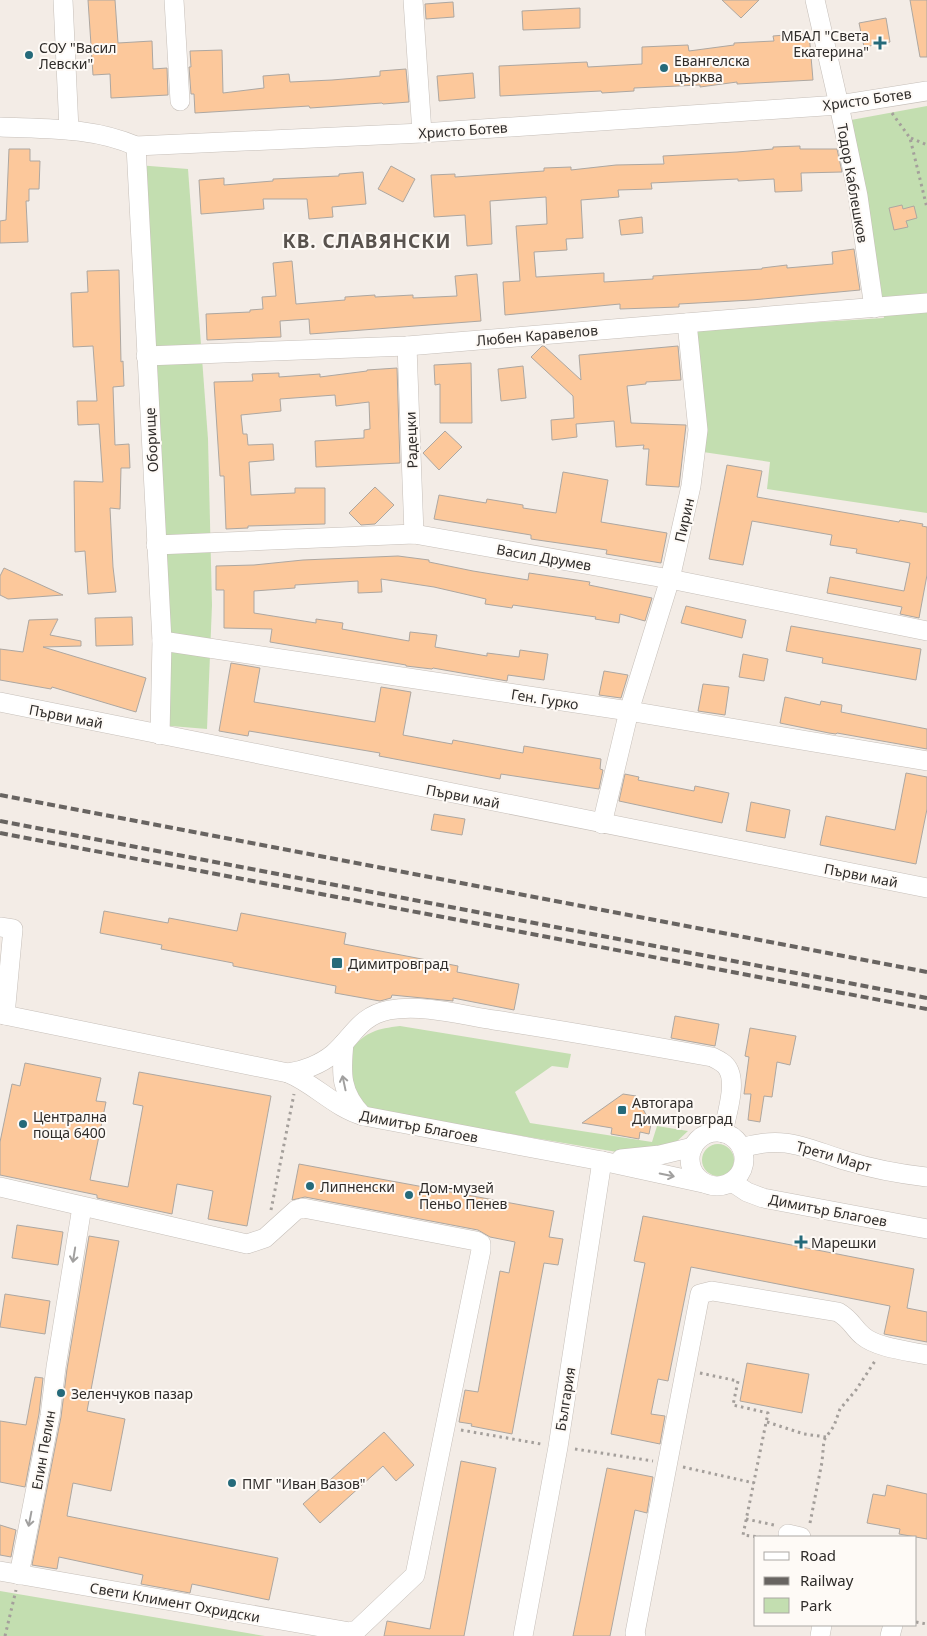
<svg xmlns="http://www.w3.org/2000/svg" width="927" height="1636" viewBox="0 0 927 1636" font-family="'Noto Sans',sans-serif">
	<rect width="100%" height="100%" fill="#f3ece6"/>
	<!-- green -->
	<g fill="#c3deb0">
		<polygon points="927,106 927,513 767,489 770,462 703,452 706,418 697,330 884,318 851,120"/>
		<polygon points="137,165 188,169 208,439 212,605 207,729 159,725"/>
		<path d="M400,1026L571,1054L568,1068L552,1066L515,1092L530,1123L652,1142L657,1126L688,1131L674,1144L617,1152L365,1109L349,1087L351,1049C367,1031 377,1029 400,1026Z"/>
		<circle cx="718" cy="1160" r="16"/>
		<polygon points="0,1591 265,1636 0,1636"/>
	</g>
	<!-- building -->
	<g fill="#fcc89b" stroke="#ada7a1">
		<polygon points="88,0 115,0 118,43 152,41 153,69 167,68 168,95 111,98 110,74 93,75"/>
		<polygon points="722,0 759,0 741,18"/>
		<polygon points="910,0 927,0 927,57 920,57"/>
		<polygon points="453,2 454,17 426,19 425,4"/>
		<polygon points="580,8 580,28 523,30 522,11"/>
		<polygon points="886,18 890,42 864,47 859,23"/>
		<polygon points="809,33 813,80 737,84 737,82 700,87 700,85 634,88 634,91 602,93 601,91 500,96 499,66 587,62 588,67 642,64 642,47 688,45 689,51 734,45 734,43 774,41 773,36"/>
		<polygon points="222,50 223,93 264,88 263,76 289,74 290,82 332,80 380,76 380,71 406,69 409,102 383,104 382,103 310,108 309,106 195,113 194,94 191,94 189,67 191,67 190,51"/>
		<polygon points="473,73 475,98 439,101 437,76"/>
		<polygon points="800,146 800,149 837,149 842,172 801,173 802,191 775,192 774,179 738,181 738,179 651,183 652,189 618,190 619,197 581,200 583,238 566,239 567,250 534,252 536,277 604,273 604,282 653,279 653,276 762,269 762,268 787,265 787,268 833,264 832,252 854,249 860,290 752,300 679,304 679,307 620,309 620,304 505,315 503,282 520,281 516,226 547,224 546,197 490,201 492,244 467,246 465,215 434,217 431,175 455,174 455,177 544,171 544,168 571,167 571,170 616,165 664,164 663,156 737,152 773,149 773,147"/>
		<polygon points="9,149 30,149 30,161 40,161 39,189 29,189 29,201 26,201 28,242 0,243 0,221 6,220"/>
		<polygon points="391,166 415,179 403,202 378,189"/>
		<polygon points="363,172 366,204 332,207 333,217 309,219 307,199 263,199 264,209 201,214 199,180 224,178 224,185 273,181 273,179 339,176 339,174"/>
		<polygon points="902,205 903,209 914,206 917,218 906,221 908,227 894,230 889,208"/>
		<polygon points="642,217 643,233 621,235 619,220"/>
		<polygon points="292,261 296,304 345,300 345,297 375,295 375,297 413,295 413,298 457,296 455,276 477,274 481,321 310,334 309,319 280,321 281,337 207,340 206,314 250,312 250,310 263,309 262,297 276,296 273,263"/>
		<polygon points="119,270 121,362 123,361 124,386 113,387 115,445 129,444 130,468 121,468 120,509 110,508 113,567 116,592 88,594 85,551 75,552 74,481 103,482 99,424 78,425 77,401 97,401 93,346 73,347 71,293 88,292 87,271"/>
		<polygon points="542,346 544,346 581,380 579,355 678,346 681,380 646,382 646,384 627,386 631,423 686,425 679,487 646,485 649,449 643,449 644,445 616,447 614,421 576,424 577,437 552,440 551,420 574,418 573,396 531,357"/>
		<polygon points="471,363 472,423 440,423 440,384 435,385 434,365"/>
		<polygon points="523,366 526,398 501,401 498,369"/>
		<polygon points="397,368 400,463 316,467 315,441 364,438 364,430 370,429 369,402 336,406 335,395 280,399 281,411 241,415 243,434 247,434 248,445 273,444 274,460 249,462 251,495 295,493 295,488 325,488 325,524 248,526 248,528 226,529 224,476 220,476 214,382 253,381 252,374 279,373 279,377 320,374 320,377 367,371 367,370"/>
		<polygon points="445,431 462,447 439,470 423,453"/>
		<polygon points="727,465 762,471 757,497 899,522 900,520 923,524 922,526 927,527 927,575 919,618 900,614 902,607 827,593 830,577 904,591 910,563 856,553 857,549 830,545 832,535 752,521 743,565 709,559"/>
		<polygon points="563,472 608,480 601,522 667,533 661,563 606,554 607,550 531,539 531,535 434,519 439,495 486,503 487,499 523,505 523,508 556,513"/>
		<polygon points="375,487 394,505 375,524 361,525 349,513"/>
		<polygon points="398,556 429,560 429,562 473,571 528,580 529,573 590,582 589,585 652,598 645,621 620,614 619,623 595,619 596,617 513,605 512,608 485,604 486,599 434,587 381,579 382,592 358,593 358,581 295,585 295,588 254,591 254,613 316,623 316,619 343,623 342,629 409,641 410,632 437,635 435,647 487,656 487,653 519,657 520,650 548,654 544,680 508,675 507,681 433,668 432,669 406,666 406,665 270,642 272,629 224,628 224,590 216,590 216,566 254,565 303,560"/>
		<polygon points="4,568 63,595 8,599 0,595 0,576"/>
		<polygon points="686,606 746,620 742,638 681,623"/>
		<polygon points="132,617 133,645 96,646 95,618"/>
		<polygon points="58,619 50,635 81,641 81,646 43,647 146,678 136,712 52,687 51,689 0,680 0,649 23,652 29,620"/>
		<polygon points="791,626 921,649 916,680 822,663 823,658 786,651"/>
		<polygon points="743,654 768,659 764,681 739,677"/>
		<polygon points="231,663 260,668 254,702 375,722 381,687 411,692 403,735 452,744 453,740 523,753 524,746 601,759 600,769 603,770 599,789 501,774 500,779 379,756 380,753 249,731 248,736 219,731"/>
		<polygon points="604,671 628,675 621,698 599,695"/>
		<polygon points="703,684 729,687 725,715 698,711"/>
		<polygon points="785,697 820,705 821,701 842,705 841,712 927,729 927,749 837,733 836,734 829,733 780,723"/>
		<polygon points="906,773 927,777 927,809 916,864 820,845 826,816 895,830"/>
		<polygon points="625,774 639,777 638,780 694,791 695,786 729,793 722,823 619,801"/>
		<polygon points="751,802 790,810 785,838 746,831"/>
		<polygon points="434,814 465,819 462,835 431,830"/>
		<polygon points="104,911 168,923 169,918 237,931 241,913 346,933 344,944 458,966 457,972 519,984 514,1010 453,998 453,1001 392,995 391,998 380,1001 335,993 336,986 233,966 233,963 161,949 162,945 100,933"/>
		<polygon points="675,1016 719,1024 715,1046 671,1038"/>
		<polygon points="750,1028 796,1036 790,1065 777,1062 772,1097 764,1096 760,1122 748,1120 751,1094 744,1094 749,1057 745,1056"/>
		<polygon points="25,1063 101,1078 96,1101 106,1102 90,1180 128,1187 143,1106 133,1104 139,1072 271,1096 247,1226 208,1219 213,1191 177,1184 172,1214 97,1198 97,1195 0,1175 0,1142 12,1084 20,1086"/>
		<polygon points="623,1094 636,1096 651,1124 649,1134 640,1132 639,1139 611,1134 612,1128 582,1123"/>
		<polygon points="299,1164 554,1211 549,1237 563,1239 558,1265 544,1263 512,1434 471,1426 472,1424 459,1422 465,1390 478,1392 500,1271 509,1273 515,1242 490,1237 478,1230 305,1197 292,1200"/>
		<polygon points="643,1216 914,1269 907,1308 927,1312 927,1342 884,1334 890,1306 691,1267 668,1381 658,1379 651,1414 665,1416 660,1444 611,1434 645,1263 634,1261"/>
		<polygon points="17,1225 63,1232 58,1265 12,1258"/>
		<polygon points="89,1236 119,1241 87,1411 125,1419 111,1491 73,1483 67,1516 278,1558 269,1600 192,1584 190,1593 141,1584 143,1575 59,1557 57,1569 32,1565 61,1417 67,1369"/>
		<polygon points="5,1294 50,1301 45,1334 0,1327"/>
		<polygon points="747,1363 809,1374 802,1413 740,1401"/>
		<polygon points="35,1377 43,1378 39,1414 25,1487 0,1482 0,1421 26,1425"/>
		<polygon points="384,1432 414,1465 396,1481 383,1466 320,1523 303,1504"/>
		<polygon points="461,1461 496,1468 464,1636 384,1636 387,1621 430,1629"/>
		<polygon points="607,1468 653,1477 647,1513 635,1510 610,1636 573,1636"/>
		<polygon points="887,1485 927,1494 927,1539 899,1534 900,1529 867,1523 873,1494 885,1496"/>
		<polygon points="0,1525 16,1530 11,1557 0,1555"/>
	</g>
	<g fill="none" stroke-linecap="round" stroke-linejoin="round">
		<defs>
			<g id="minor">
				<polyline points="63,0 69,130"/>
				<polyline points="174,0 180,101"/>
				<polyline points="413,0 422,133"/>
				<polyline points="815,0 839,105 858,196 874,308"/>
				<path d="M0,127C46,129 93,127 136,146L422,133L839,105L927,91"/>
				<polyline points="136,146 162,641 160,735"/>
				<polyline points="407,346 414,534"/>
				<polyline points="146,356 407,346 927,303"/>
				<polyline points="156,545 414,534 670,579 927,631"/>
				<polyline points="162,641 629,711 927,761"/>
				<polyline points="0,702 927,888"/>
				<polyline points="602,824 629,711 670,579 691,486 698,430 687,323"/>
				<polyline points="0,927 13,929 5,1015"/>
				<path d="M0,1014L288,1073C315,1084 335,1108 364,1116L602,1161L703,1183"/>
				<path d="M344,1043C341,1073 340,1093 363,1116"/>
				<path d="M288,1073C303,1071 321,1064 333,1054C353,1037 359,1016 389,1010C423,1004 461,1015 494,1020C567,1031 640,1044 712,1057C718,1060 725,1063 728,1069C737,1084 726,1116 723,1133"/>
				<circle cx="717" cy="1159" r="27"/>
				<path d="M742,1148C785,1134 807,1149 847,1161C873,1169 900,1174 927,1177"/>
				<polyline points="621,1159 660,1155 693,1147"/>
				<polyline points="732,1182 747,1192 763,1198 927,1229"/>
				<polyline points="0,1187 247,1244 265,1238 296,1210 303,1208 476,1241 481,1244 481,1250 415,1575 357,1630 350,1632 0,1571"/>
				<polyline points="788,1534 801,1537"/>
				<polyline points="19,1575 50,1416 56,1367 82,1207"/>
				<polyline points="523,1636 558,1447 602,1161"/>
				<path d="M636,1636L635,1633L700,1294L712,1291L838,1312C852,1320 853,1328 863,1336C877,1348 909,1351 927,1355"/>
				<polyline points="820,1636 822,1625"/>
				<polyline points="890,1636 893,1625"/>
			</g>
		</defs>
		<!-- minor casing -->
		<use href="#minor" stroke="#c6bfb9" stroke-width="20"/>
		<!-- path -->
		<g stroke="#a49f9b" stroke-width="3" stroke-dasharray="2.5 4" stroke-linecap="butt">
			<polyline points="892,113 910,138 927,208"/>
			<polyline points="911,138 927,145"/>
			<polyline points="271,1210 294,1094"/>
			<polyline points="700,1373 738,1381 733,1405 768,1413 743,1535 760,1537"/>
			<polyline points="767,1422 804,1434 826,1437"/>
			<polyline points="461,1430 541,1444"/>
			<polyline points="575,1449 653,1461"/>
			<polyline points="683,1467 754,1483"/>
			<polyline points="746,1519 774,1525"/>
			<polyline points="810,1523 822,1462 824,1440 834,1426 840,1409 856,1390 875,1361"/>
			<polyline points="916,1622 927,1624"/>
			<polyline points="5,1636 16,1590"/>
		</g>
		<!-- minor -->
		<use href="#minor" stroke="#fff" stroke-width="19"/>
		<!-- rail -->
		<g stroke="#686461" stroke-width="4" stroke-dasharray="8 4" stroke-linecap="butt">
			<polyline points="0,795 927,972"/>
			<polyline points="0,821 927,998"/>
			<polyline points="0,833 927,1009"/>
		</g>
	</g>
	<!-- one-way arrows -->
	<defs><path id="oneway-shaft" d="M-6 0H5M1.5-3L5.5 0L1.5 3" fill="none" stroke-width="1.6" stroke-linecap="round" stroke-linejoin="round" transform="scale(1.25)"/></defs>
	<g stroke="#a1a09f">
		<use href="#oneway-shaft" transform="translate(344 1083) rotate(-102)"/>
		<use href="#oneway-shaft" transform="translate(667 1175) rotate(12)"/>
		<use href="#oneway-shaft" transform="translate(74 1255) rotate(99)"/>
		<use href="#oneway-shaft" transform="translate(30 1519) rotate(101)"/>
	</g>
	<!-- markers -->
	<g fill="#256a7a" stroke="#fefaf6" stroke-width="2">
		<path d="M877.5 35.5h5v5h5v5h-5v5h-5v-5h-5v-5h5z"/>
		<circle cx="29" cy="55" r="5"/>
		<circle cx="664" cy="68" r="5"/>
		<rect x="331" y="957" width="12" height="12" rx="2.5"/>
		<rect x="617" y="1105" width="10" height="10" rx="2.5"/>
		<circle cx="23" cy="1124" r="5"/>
		<circle cx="310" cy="1186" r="5"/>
		<circle cx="409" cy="1195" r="5"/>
		<path d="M798.5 1234.5h5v5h5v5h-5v5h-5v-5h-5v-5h5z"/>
		<circle cx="61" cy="1393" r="5"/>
		<circle cx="232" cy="1483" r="5"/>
	</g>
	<g text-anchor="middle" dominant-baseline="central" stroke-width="4" stroke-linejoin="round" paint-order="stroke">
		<!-- poi labels -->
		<g font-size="14" fill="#2f2c2a" stroke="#fefaf6" text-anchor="start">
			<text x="869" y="35" text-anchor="end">МБАЛ "Света<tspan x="869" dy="16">Екатерина"</tspan></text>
			<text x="39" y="47">СОУ "Васил<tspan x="39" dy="16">Левски"</tspan></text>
			<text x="674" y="60">Евангелска<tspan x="674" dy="16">църква</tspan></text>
			<text x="348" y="963">Димитровград</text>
			<text x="632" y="1102">Автогара<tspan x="632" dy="16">Димитровград</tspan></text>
			<text x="33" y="1116">Централна<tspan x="33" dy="16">поща 6400</tspan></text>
			<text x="320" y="1186">Липненски</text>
			<text x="419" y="1187">Дом-музей<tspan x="419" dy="16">Пеньо Пенев</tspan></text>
			<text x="811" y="1242">Марешки</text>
			<text x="71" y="1393">Зеленчуков пазар</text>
			<text x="242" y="1483">ПМГ "Иван Вазов"</text>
		</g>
		<!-- street labels -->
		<g font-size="14" fill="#2f2c2a" stroke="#fefaf6">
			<text transform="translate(867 99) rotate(-8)">Христо Ботев</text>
			<text transform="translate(463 130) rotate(-4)">Христо Ботев</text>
			<text transform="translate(853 183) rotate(80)">Тодор Каблешков</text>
			<text transform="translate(537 335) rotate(-5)">Любен Каравелов</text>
			<text transform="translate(151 440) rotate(-93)">Оборище</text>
			<text transform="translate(411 440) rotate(-92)">Радецки</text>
			<text transform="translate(684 520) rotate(-77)">Пирин</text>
			<text transform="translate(544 557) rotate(10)">Васил Друмев</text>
			<text transform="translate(545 699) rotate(9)">Ген. Гурко</text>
			<text transform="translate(66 716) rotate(11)">Първи май</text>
			<text transform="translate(463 796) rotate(11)">Първи май</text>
			<text transform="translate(861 875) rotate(11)">Първи май</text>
			<text transform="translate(419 1126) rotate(11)">Димитър Благоев</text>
			<text transform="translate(834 1156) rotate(16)">Трети Март</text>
			<text transform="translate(828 1210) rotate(11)">Димитър Благоев</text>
			<text transform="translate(565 1399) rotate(-81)">България</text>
			<text transform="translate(43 1450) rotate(-80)">Елин Пелин</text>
			<text transform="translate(175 1602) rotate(10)">Свети Климент Охридски</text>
		</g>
		<!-- district labels -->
		<g font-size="19" font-weight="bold" letter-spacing="1" fill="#59534e" stroke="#fefaf6">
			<text x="367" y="241">КВ. СЛАВЯНСКИ</text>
		</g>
	</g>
	<!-- legend -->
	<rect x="754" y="1536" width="162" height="90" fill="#fefaf6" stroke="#aba8a4"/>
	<rect x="764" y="1552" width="25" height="8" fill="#ffffff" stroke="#aba8a4"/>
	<text x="800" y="1561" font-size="15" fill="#2f2c2a">Road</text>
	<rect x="764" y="1577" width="25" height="8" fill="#686461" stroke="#aba8a4"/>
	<text x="800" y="1586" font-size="15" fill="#2f2c2a">Railway</text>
	<rect x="764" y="1598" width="25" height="15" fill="#c3deb0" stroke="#aba8a4"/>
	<text x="800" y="1611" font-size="15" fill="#2f2c2a">Park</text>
</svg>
